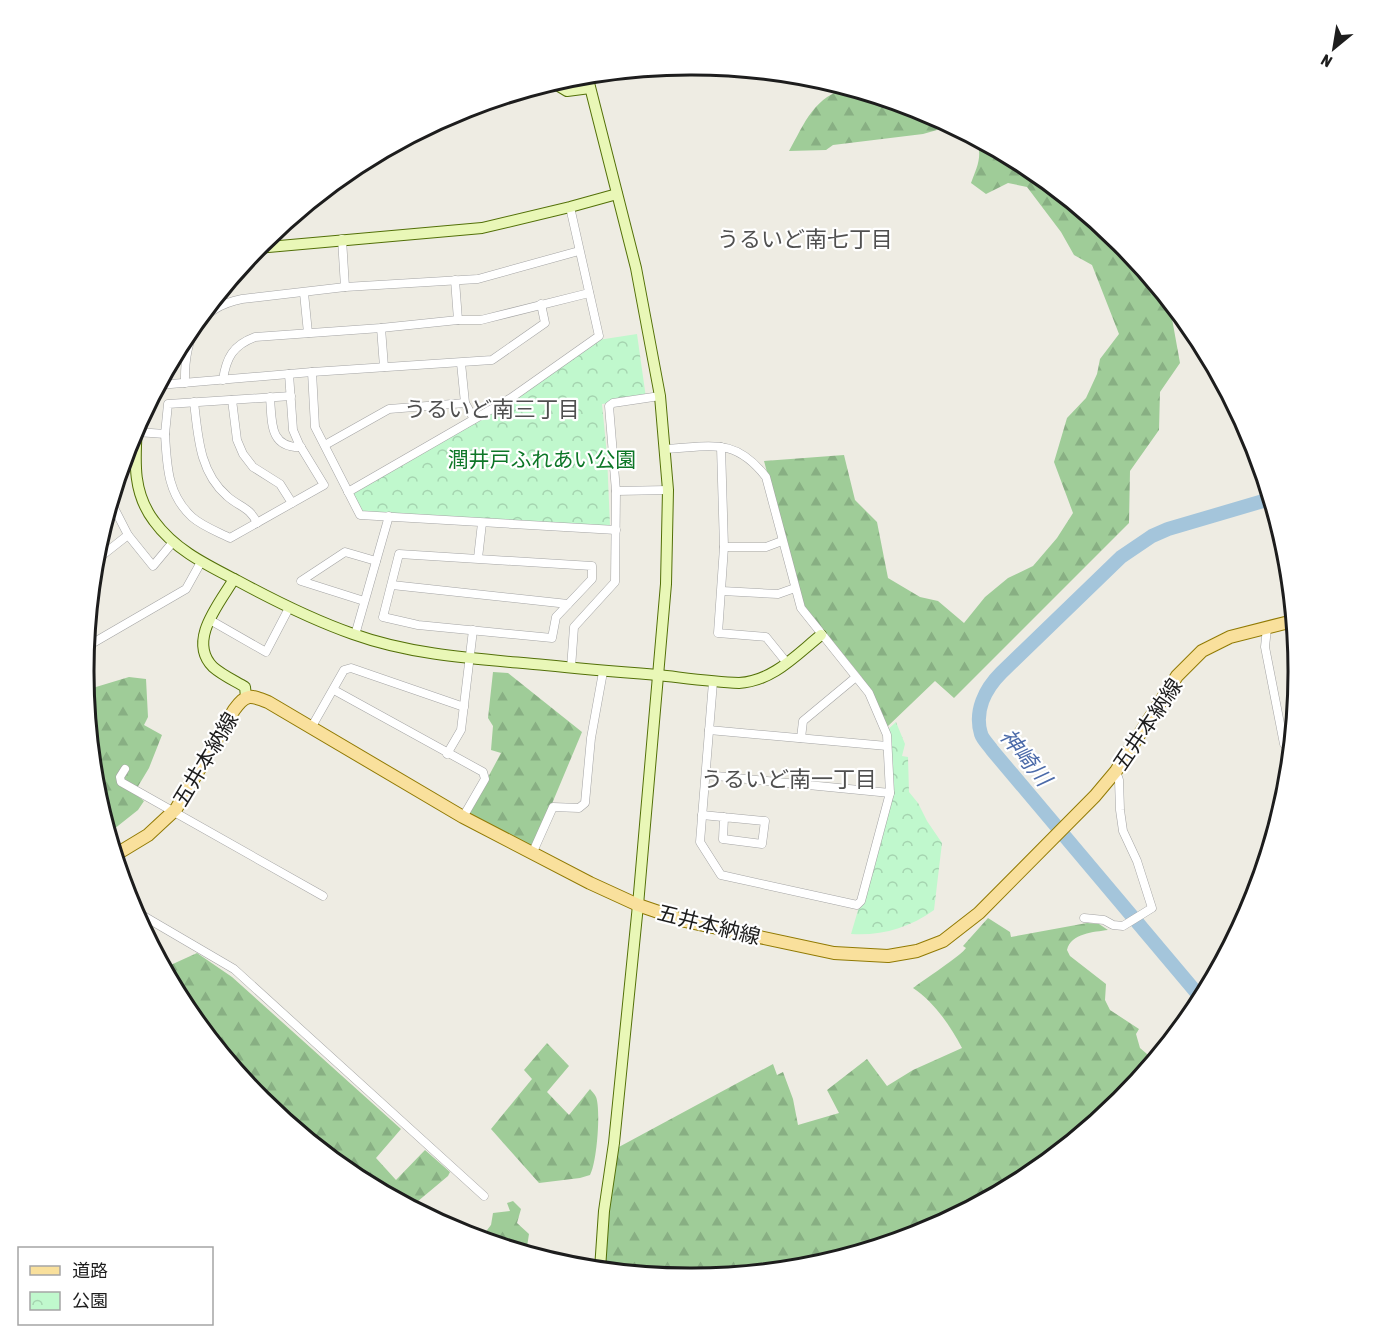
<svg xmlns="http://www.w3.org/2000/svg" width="1382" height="1343" viewBox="0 0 1382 1343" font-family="'Asap Condensed','Noto Sans JP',sans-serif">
	<defs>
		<pattern id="forest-firs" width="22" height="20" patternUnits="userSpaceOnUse" patternTransform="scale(1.5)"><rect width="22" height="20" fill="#9fcc98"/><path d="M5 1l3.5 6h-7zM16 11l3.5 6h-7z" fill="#88af83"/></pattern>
		<pattern id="park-crowns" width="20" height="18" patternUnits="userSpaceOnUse" patternTransform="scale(1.5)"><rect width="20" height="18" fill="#c0f8cd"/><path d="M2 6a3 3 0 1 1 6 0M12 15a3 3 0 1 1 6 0" fill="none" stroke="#a5d4b0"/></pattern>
	</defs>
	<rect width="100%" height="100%" fill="#eeece3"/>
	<!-- forest -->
	<g fill="url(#forest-firs)">
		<path d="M850,88L924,111L951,126L923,134L833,145L826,150L789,151C805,123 814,95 850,88Z"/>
		<path d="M973,137L1029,167L1100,225L1117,244L1125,248L1169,302L1180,363L1160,392L1159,430L1130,471L1129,523L954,698L935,681L887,727L872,693L861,676L803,605L764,461L844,455L855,500L877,522L888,578L920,597L938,601L964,623L985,597L1008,578L1033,566L1057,538L1073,513L1054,462L1067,418L1086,398L1097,374L1100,359L1119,334L1092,265L1074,255L1061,232L1027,187L1008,183L986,194L971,183C977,167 985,152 973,137Z"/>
		<polygon points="493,672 508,673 582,732 533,849 469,817 469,813 501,753 491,750 493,726 488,718"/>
		<polygon points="129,677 146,679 148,717 144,725 162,735 149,768 134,793 144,801 138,810 109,833 96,790 86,690"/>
		<path d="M988,918L1010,932L1011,937L1087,923L1099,924L1108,930C1094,932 1071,933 1067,950L1070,956L1106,984L1105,1000L1110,1010L1139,1029L1136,1034L1140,1048L1154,1060L1120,1101L1028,1176L923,1232L809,1267L691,1278L604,1270L606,1232L617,1148L773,1064L777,1075L783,1072L793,1099L798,1125L839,1113L827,1090L867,1059L887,1086L913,1070L962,1048C950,1025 934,1002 913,988C921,982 963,954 966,948L963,946Z"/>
		<polygon points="197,953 232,977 401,1129 376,1158 396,1180 425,1150 450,1172 448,1176 411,1207 353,1176 262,1100 186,1008 164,968"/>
		<path d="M547,1043L569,1066L547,1092L569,1115L590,1089C592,1092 595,1094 596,1097C601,1109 597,1163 590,1175L580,1178L539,1183L491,1129L532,1079L524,1070Z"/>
		<polygon points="513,1201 521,1209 517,1223 529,1234 526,1253 480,1239 491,1225 493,1213 510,1211 507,1203"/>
	</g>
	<!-- park -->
	<g fill="url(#park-crowns)">
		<polygon points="637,334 646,398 602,404 607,455 610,526 360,516 350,495 513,400 598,340"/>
		<path d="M896,722L905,744L902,756L908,757L909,792L918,803L927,821L942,843L934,910C909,928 881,936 851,934L888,809L884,733Z"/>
	</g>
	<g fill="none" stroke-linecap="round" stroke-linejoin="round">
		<!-- river -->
		<path stroke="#a4c5db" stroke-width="14" d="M1201,998L992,750C989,745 983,740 981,734C974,711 985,689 1001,673L1121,557L1152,536L1168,529L1270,499"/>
		<defs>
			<g id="street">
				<polyline points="342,239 345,287"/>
				<polyline points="455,280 458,320"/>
				<polyline points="304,293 308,333"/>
				<polyline points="381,328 384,367"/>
				<polyline points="461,363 465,403 474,419"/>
				<polyline points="312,372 315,427 360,515 616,530"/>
				<path d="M223,380C226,358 233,345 255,337L381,328L458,320H481L589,293"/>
				<path d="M185,383C184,340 196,308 242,299L345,287L478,279L579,251"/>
				<polyline points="159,385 312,372 492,360 545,323 541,304"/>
				<path d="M270,397C272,422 269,448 301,447"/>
				<polyline points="232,400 237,440 243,454 253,467 280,484 292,503"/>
				<path d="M194,402C198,435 199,472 227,496C239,507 250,507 257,523"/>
				<path d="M137,432L165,434C167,465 167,494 192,517C202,526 218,532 230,538L324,485L299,444L293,430L289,374"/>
				<polyline points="165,434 168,404 291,396"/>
				<polyline points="325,445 389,409 465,403"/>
				<polyline points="721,447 724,547 718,633 766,637 787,663"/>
				<path d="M664,449C710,447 734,436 766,477L801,608L869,693L887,735L890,793L861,901L857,905L721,875L700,842L713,682"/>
				<polyline points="616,491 668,490"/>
				<polyline points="348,492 511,398 599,336 570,207"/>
				<polyline points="111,502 128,535 153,566 173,542"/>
				<polyline points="724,547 766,547 782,541"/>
				<polygon points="399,554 592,566 592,579 556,617 552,638 418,625 383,617"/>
				<polyline points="478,558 482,523"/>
				<polyline points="95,561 128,535"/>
				<polyline points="392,585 568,604"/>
				<polyline points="722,591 778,594 795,588"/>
				<polyline points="364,601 301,581 345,552 376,561"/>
				<polyline points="210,620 266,652 289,608"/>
				<polyline points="1267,628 1265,647 1284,744"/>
				<polyline points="355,635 389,516"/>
				<polyline points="86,647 186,589 201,562"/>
				<polyline points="571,668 574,627 615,582 616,491 609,406 613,403 660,396"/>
				<polyline points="334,690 483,772 485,779 463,817"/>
				<polyline points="311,728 344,670 351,668 464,707"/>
				<polyline points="709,730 887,746"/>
				<polyline points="801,738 803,721 856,677"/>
				<polyline points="447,754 461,730 473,630"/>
				<polyline points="125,769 120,777 121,782 323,896"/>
				<polyline points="706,775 890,793"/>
				<polyline points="702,815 765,821 762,844 723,839 724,817"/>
				<polyline points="532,854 553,807 579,808 585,803 591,738 603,672"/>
				<polyline points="132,907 140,914 234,969 484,1196"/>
				<polyline points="1084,918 1104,920 1113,925 1123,926 1152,908 1137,861 1123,831 1120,810 1119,780 1116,771"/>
			</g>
			<g id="secondary">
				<polyline points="587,75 636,268 660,396 668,490 666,584 638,905 614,1143 604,1211 600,1269"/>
				<polyline points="552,82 567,91 590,88"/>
				<polyline points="257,248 482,228 570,207 617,194"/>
				<path d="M137,426C135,460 132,492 154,521C175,550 207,565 238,581C275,601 313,620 353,634C414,656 481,659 545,665C583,669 620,672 658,675C685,678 712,682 739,683C773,681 796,655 821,635"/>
				<path d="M234,579C219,604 187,641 213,667C222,675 235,681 245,687L246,697"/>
			</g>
			<path id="primary" d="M115,855L148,835L176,809L234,710C246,693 251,695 268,702L463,817L590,883L638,905L685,921L834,953L888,956L917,951L943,941L979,913L1095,796L1116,771L1177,676L1202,651L1230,637L1293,621"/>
		</defs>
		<!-- street casing -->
		<use href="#street" stroke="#a4a4a4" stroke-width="9"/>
		<!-- secondary casing -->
		<use href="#secondary" stroke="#537008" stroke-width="12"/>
		<!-- primary casing -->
		<use href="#primary" stroke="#917a04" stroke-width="14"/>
		<!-- street -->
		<use href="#street" stroke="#fff" stroke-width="8"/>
		<!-- secondary -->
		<use href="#secondary" stroke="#e9f7b7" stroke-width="10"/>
		<!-- primary -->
		<use href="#primary" stroke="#f9e09c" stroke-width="12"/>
	</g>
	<g text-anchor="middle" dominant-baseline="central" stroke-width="4.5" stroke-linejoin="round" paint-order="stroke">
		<!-- park labels -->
		<g font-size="21" fill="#0e7728" stroke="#fff">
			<text x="542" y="459">潤井戸ふれあい公園</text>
		</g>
		<!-- street labels -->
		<g font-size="21" fill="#1d1d1d" stroke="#fff">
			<text transform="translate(1147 724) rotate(-56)">五井本納線</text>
			<text transform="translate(205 759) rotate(-59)">五井本納線</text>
			<text transform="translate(709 924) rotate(14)">五井本納線</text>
		</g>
		<!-- neighbourhood labels -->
		<g font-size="22" fill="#505050" stroke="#fff">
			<text x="805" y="239">うるいど南七丁目</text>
			<text x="492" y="409">うるいど南三丁目</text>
			<text x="789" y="779">うるいど南一丁目</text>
		</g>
		<!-- water labels -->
		<g font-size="22" font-style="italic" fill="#4c6ba9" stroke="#fff">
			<text transform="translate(1026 757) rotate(51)">神崎川</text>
		</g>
	</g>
	<!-- crop -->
	<path d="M0 0H1382V1343H0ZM690 75H692A596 596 0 0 1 1288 671V672A596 596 0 0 1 692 1268H690A596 596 0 0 1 94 672V671A596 596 0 0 1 690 75Z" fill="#fff" fill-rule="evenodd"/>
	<path fill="none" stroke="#1d1d1d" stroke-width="3" d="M690 75H692A596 596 0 0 1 1288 671V672A596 596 0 0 1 692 1268H690A596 596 0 0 1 94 672V671A596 596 0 0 1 690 75Z"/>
	<!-- legend -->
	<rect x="18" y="1247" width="195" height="78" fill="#ffffff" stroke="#a5a5a5" stroke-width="1.5"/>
	<rect x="30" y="1266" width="30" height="9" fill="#f9e09c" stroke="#a5a5a5" stroke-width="1.5"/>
	<text x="72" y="1277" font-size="18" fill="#1d1d1d">道路</text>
	<rect x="30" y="1292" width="30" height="18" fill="url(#park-crowns)" stroke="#a5a5a5" stroke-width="1.5"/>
	<text x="72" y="1307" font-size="18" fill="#1d1d1d">公園</text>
	<!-- north arrow -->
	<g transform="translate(1334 48) rotate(210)" stroke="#ffffff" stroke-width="4.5" paint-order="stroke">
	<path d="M0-4.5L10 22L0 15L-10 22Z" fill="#1d1d1d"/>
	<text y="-9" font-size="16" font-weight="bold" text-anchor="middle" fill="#1d1d1d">N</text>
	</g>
</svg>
